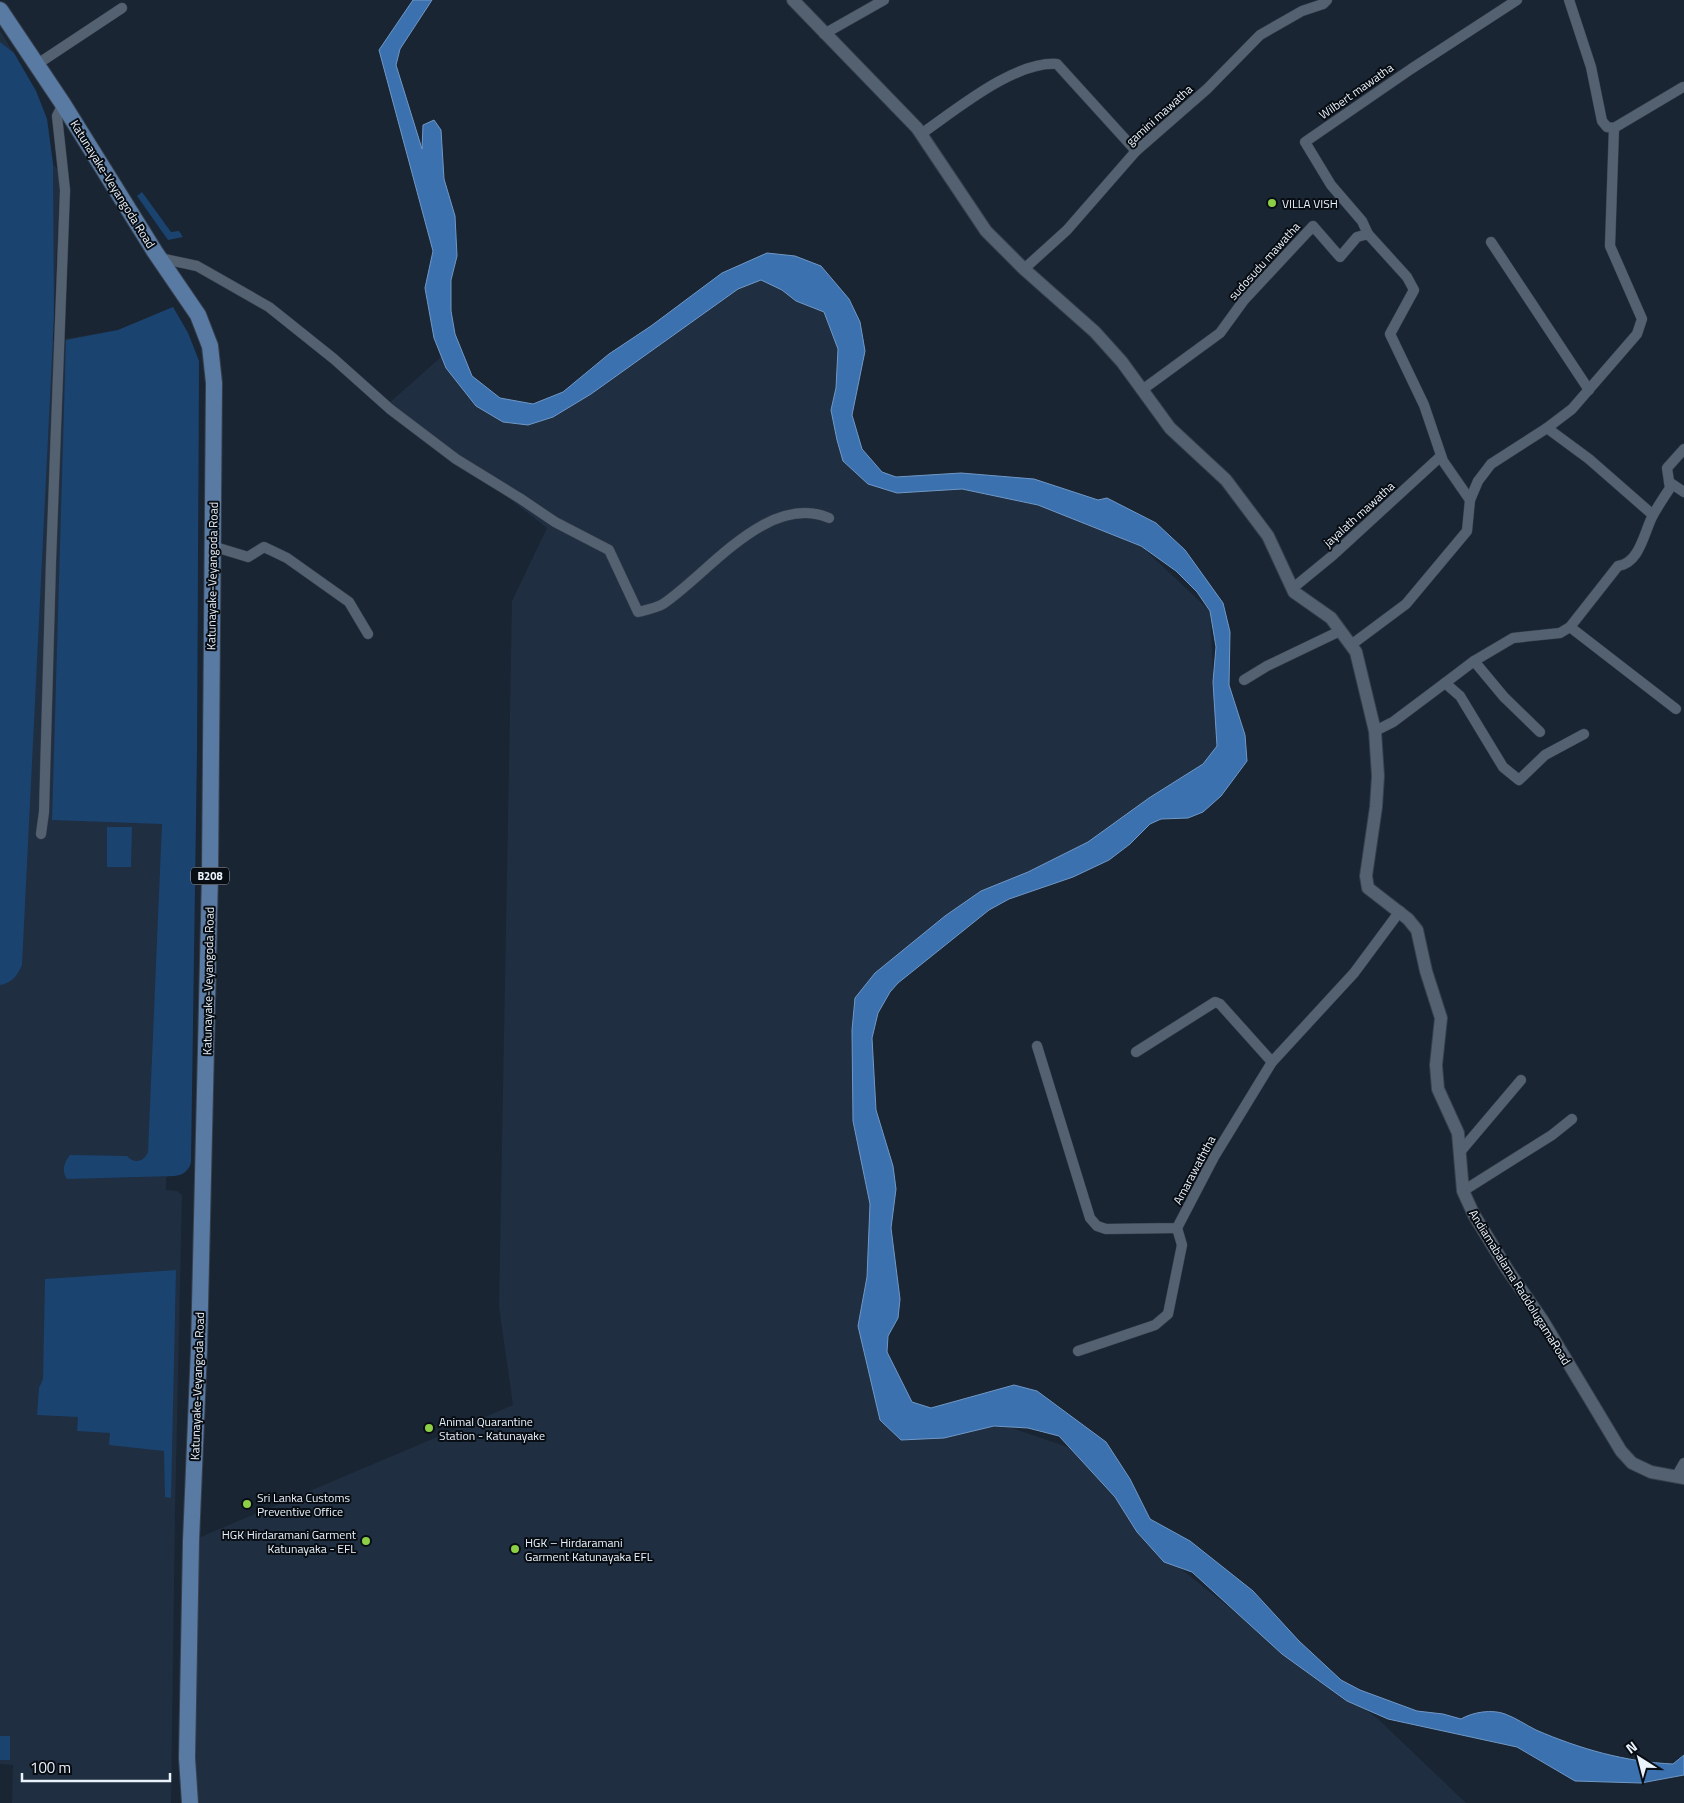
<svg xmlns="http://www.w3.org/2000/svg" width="1684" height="1803" viewBox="0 0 1684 1803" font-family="'Titillium Web',sans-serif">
	<rect width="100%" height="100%" fill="#192532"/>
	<!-- built -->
	<g fill="#1f2e41">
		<polygon points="0,30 36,91 47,119 53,164 60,172 53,341 118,330 173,307 188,333 199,361 197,748 190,1166 183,1174 166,1177 166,1190 177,1191 182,1195 175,1514 171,1803 12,1803 13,1765 0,1764"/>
		<polygon points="774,276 820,296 838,349 837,440 897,493 962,489 1038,505 1141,546 1210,611 1217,746 1173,802 945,916 855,998 881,1217 876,1362 899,1425 1009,1427 1094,1456 1142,1538 1244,1619 1377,1718 1466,1803 187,1803 191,1541 513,1405 499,1307 512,601 547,528 388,404 450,349 462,380 528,425 738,288"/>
	</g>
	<!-- green -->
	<g fill="#1a4370">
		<path d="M0,42L14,53L36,91L47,119L53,164L54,316L22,965C17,976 12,983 0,985Z"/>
		<polygon points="142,192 171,232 179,231 183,237 168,240 137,196"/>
		<path d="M173,307L188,333L199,361L197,748L191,1162C189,1171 183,1175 174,1176L67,1179C61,1171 64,1162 70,1155L127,1156C134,1164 144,1162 148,1152L162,824L52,820L66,340L118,330Z"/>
		<polygon points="107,827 132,827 131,867 107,867"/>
		<polygon points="176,1270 171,1498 165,1497 164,1451 109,1445 110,1433 77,1431 78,1417 37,1415 39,1388 43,1379 45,1279"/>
		<rect x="0" y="1736" width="10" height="24"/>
	</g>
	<!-- water -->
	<path fill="#3b71af" stroke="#7098c6" d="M413,0H432L400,49L396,65L422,149L423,125L434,120L441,130L444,179L455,216L457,256L451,280V311L455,334L472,376L500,398L533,404L563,392L609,354L651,326L722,273L767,253L795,256L821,266L849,299L860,322L865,351L852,415L862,449L882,472L896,477L961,473L1034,479L1098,500L1107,498L1156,523L1185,550L1223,603L1230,632L1229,685L1245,735L1247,761L1221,796L1203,812L1188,818L1161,819L1150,824L1130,844L1109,860L1073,877L1009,899L989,910L898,983L890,992L878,1013L872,1038L876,1110L893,1166L896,1189L891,1228L900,1299L898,1318L888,1336L887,1352L912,1402L931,1408L1014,1385L1037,1391L1106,1442L1130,1479L1150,1519L1190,1541L1253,1591L1299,1641L1341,1680L1360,1690L1417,1711L1443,1714L1461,1719C1473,1712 1492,1709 1505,1714C1516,1718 1526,1725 1536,1730C1580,1749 1626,1762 1673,1764L1684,1755V1775L1641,1783L1575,1781L1517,1747L1388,1719L1347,1701L1282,1654L1192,1572L1164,1562L1137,1532L1115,1497L1059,1436L1028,1428L994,1426L944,1438L901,1440L880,1420L858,1326L867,1277L870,1204L853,1121L852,1030L855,998L875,973L945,916L981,891L1028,872L1088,842L1149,798L1203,764L1217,746L1213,682L1216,647L1210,611L1197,592L1176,571L1141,546L1038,505L962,489L897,493L868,484L843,461L837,440L831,410L836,388L838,349L824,312L796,301L782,290L761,280L738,289L591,394L553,417L528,425L503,422L476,406L446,368L434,338L425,288L433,251L379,50Z"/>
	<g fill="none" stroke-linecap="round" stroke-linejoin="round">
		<defs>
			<g id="minor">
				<polyline points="1569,0 1591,67 1602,121 1607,127 1614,128 1683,87"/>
				<polyline points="824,34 884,0"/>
				<polyline points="36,65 122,8"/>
				<path d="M921,134C956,110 1014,61 1057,64L1136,151"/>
				<polyline points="1368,234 1362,221 1331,185 1305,142 1411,69 1517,0"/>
				<polyline points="1491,242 1589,390"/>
				<path d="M160,258L197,266L269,307L334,359L390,409L456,459L521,499L555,522L609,550L638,612C646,610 656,608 663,604C708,574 768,492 829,518"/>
				<polyline points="1024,269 1067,230 1136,151 1207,89 1260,35 1302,11 1323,4 1327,0"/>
				<polyline points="1142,390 1220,333 1244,300 1313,226 1340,257 1357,237 1368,234 1407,277 1414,290 1390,334 1424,405 1443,461 1470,500"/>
				<polyline points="1547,428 1589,459 1653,515"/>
				<polyline points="1669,482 1684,492"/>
				<polyline points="212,546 248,557 264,547 287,558 349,602 368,634"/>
				<polyline points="1293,588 1332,556 1441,456"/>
				<polyline points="1570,627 1676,709"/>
				<polyline points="1351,645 1406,604 1467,531 1470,500 1478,481 1491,464 1547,428 1572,409 1637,334 1642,319 1610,246 1614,128"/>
				<polyline points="1474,661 1504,697 1540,732"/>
				<polyline points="1244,680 1267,666 1340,631"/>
				<path d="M1445,683L1474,661L1513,638L1560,633L1570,627L1618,566C1640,563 1644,532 1653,515C1658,506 1664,497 1670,488L1667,468L1684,449"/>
				<polyline points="1375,731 1393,722 1445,683 1460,696 1503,767 1519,780 1545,755 1584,734"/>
				<polyline points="41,834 44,812 51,561 65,190 57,116 63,104"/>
				<polyline points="1037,1046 1090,1218 1097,1226 1106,1229 1177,1228 1214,1157 1272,1062 1354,973 1400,911"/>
				<polyline points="1136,1052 1215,1002 1220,1004 1272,1062"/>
				<polyline points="1460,1152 1521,1080"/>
				<polyline points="1463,1191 1552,1135 1572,1119"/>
				<polyline points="1078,1351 1155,1325 1168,1314 1182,1245 1177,1228"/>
				<polyline points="1676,1477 1684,1463"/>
			</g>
			<polyline id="tertiary" points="793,0 917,128 986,231 1024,269 1095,332 1122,362 1170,428 1226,480 1268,536 1294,592 1331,618 1356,652 1375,731 1378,776 1376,807 1366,876 1368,888 1408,919 1417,930 1426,971 1441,1018 1436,1065 1438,1089 1458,1133 1463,1191 1474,1215 1507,1269 1543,1321 1621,1451 1632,1463 1651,1472 1684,1478"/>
			<polyline id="primary" points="0,10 63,104 155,252 198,315 210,346 214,383 210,875 199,1349 191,1541 187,1758 190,1803"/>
		</defs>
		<!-- minor casing -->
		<use href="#minor" stroke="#373f4c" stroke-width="11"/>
		<!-- tertiary casing -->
		<use href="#tertiary" stroke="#373f4c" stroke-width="14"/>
		<!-- primary casing -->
		<use href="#primary" stroke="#373f4c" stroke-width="18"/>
		<!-- minor -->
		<use href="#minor" stroke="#546171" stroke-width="10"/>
		<!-- tertiary -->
		<use href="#tertiary" stroke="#546171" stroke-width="12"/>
		<!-- primary -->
		<use href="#primary" stroke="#587aa3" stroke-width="16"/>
	</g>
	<!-- markers -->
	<g fill="#8cce46" stroke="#080d14" stroke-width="2">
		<circle cx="1272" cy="203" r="5"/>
		<circle cx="429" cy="1428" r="5"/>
		<circle cx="247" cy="1504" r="5"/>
		<circle cx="366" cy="1541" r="5"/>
		<circle cx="515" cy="1549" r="5"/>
	</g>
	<g text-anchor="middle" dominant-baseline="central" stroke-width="4" stroke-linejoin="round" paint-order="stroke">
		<!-- shield labels -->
		<rect fill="#080d14" stroke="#a6adb6" stroke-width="1" x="191" y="867.5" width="38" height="17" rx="4"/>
		<g font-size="11" font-weight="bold" fill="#eaf2fb">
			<text x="210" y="876">B208</text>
		</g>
		<!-- street labels -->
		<g font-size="12" fill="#eaf2fb" stroke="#080d14">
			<text transform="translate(1356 91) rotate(-35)">Wilbert mawatha</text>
			<text transform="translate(1159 115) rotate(-42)">gamini mawatha</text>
			<text transform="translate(113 184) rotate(58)">Katunayake-Veyangoda Road</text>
			<text transform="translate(1264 261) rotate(-48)">sudosudu mawatha</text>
			<text transform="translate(1359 514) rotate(-42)">jayalath mawatha</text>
			<text transform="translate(212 576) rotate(-89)">Katunayake-Veyangoda Road</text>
			<text transform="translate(208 981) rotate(-89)">Katunayake-Veyangoda Road</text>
			<text transform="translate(1194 1170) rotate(-62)">Amarawaththa</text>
			<text transform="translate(1520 1287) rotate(58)">Andiamabalama RaddolugamaRoad</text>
			<text transform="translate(197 1386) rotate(-88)">Katunayake-Veyangoda Road</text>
		</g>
		<!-- poi labels -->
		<g font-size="12" fill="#eaf2fb" stroke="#080d14" text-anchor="start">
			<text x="1282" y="203">VILLA VISH</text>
			<text x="439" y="1421">Animal Quarantine<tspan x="439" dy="14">Station - Katunayake</tspan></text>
			<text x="257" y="1497">Sri Lanka Customs<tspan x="257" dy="14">Preventive Office</tspan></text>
			<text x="356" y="1534" text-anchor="end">HGK Hirdaramani Garment<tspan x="356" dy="14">Katunayaka - EFL</tspan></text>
			<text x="525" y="1542">HGK – Hirdaramani<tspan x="525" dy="14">Garment Katunayaka EFL</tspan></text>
		</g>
	</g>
	<!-- north arrow -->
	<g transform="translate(1639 1758) rotate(324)" stroke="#080d14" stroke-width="4" paint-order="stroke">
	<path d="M0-4L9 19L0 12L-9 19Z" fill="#eaf2fb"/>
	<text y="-8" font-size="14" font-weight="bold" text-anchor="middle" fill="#eaf2fb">N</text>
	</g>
	<!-- scale -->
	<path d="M22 1773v8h148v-8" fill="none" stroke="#eaf2fb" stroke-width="2.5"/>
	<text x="30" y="1773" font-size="15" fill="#eaf2fb" stroke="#080d14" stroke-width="4" paint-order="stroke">100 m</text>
</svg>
